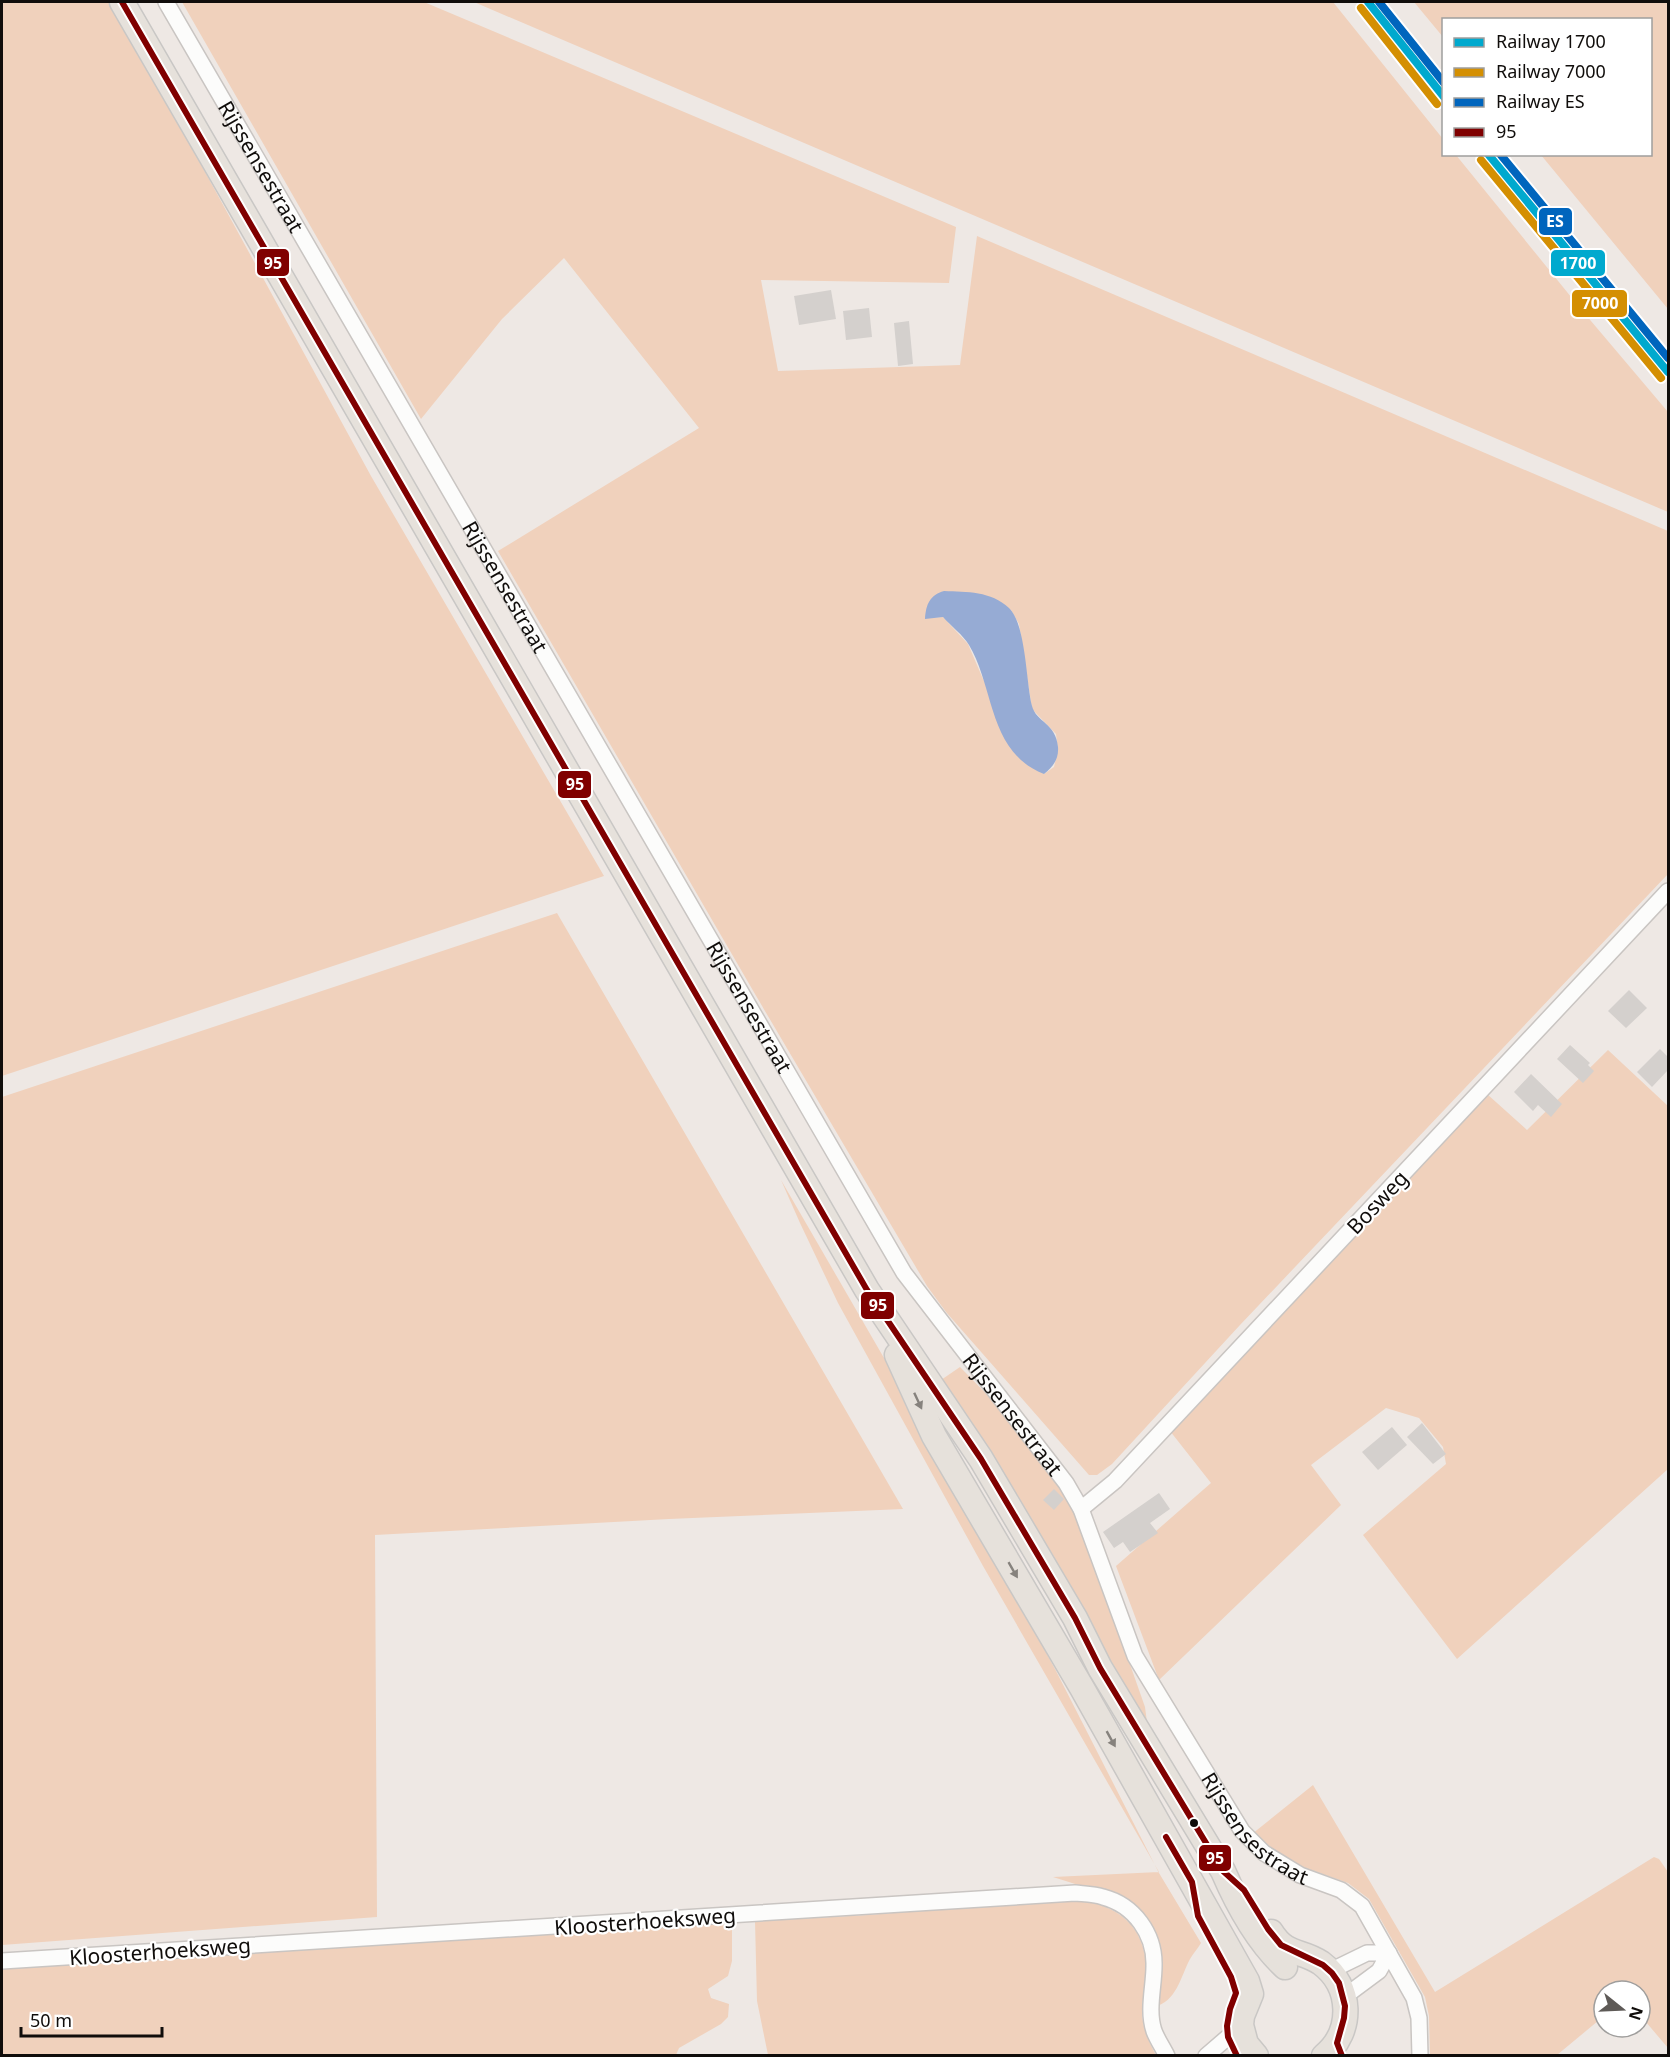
<svg xmlns="http://www.w3.org/2000/svg" width="1670" height="2057" viewBox="0 0 1670 2057" font-family="'Noto Sans',sans-serif">
	<rect width="100%" height="100%" fill="#eee8e4"/>
	<!-- green -->
	<g fill="#f0d1bc" fill-rule="evenodd">
		<polygon points="2,2 110,2 156,82 371,476 604,876 2,1076"/>
		<path d="M182,2H424L956,227L949,283L761,280L778,371L960,365L977,236L1668,531V874L1240,1325L1112,1464L1097,1475H1089L946,1312L927,1286L755,994L498,551L699,428L564,258L502,319L421,419ZM1011,610L1019,624L1032,709L1056,734L1058,750L1054,767L1044,774L983,679L968,644L943,617L925,618Z"/>
		<polygon points="474,2 560,2 568,3 569,2 1333,2 1443,139 1444,154 1456,155 1580,308 1668,412 1668,512"/>
		<polygon points="1414,2 1668,2 1668,309 1541,155 1650,154 1650,20 1444,20 1443,37"/>
		<polygon points="557,913 903,1509 669,1519 375,1535 377,1917 2,1945 2,1097"/>
		<polygon points="1608,1050 1668,1106 1668,1469 1457,1659 1363,1535 1446,1464 1443,1447 1419,1418 1386,1408 1311,1465 1341,1505 1159,1680 1116,1566 1211,1483 1170,1431 1487,1094 1527,1130"/>
		<path d="M781,1180L906,1396L1055,1669L1159,1873L1201,1943C1198,1948 1193,1954 1190,1959C1180,1978 1177,2001 1154,2007L1155,1939L1107,1894L1053,1877L1159,1872L983,1566L838,1303L800,1223Z"/>
		<polygon points="960,1367 1005,1413 1066,1489 1095,1565 1145,1707 1148,1730 941,1380"/>
		<polygon points="1313,1785 1435,1992 1654,1857 1659,1859 1668,1872 1668,2048 1640,2015 1640,1991 1604,1991 1604,2016 1557,2055 1430,2055 1429,2016 1425,1997 1369,1899 1348,1883 1297,1865 1252,1834"/>
		<path d="M1076,1898C1118,1907 1144,1923 1147,1970C1148,1984 1142,1998 1142,2012C1142,2026 1149,2043 1156,2055H768L757,2001L755,1921L868,1915Z"/>
		<polygon points="732,1922 732,1961 728,1976 708,1989 711,1998 729,2004 728,2017 721,2024 679,2048 676,2055 2,2056 2,1968"/>
	</g>
	<!-- water -->
	<path fill="#96abd4" d="M944,591C967,592 991,591 1009,608C1026,624 1026,682 1032,706C1036,722 1056,723 1058,747C1059,759 1053,767 1044,774C988,752 995,689 969,645C963,635 951,626 943,617L925,619C926,604 930,595 944,591Z"/>
	<!-- building -->
	<g fill="#d4d0cd">
		<polygon points="831,290 836,319 799,325 794,296"/>
		<polygon points="869,308 872,337 846,340 843,311"/>
		<polygon points="909,321 913,364 898,366 894,323"/>
		<polygon points="1629,990 1647,1008 1626,1028 1608,1011"/>
		<polygon points="1570,1045 1590,1063 1588,1065 1594,1071 1583,1083 1557,1059"/>
		<polygon points="1660,1049 1668,1057 1668,1070 1652,1087 1637,1072"/>
		<polygon points="1531,1074 1562,1104 1551,1117 1538,1105 1533,1111 1514,1092"/>
		<polygon points="1422,1423 1446,1454 1433,1464 1407,1437"/>
		<polygon points="1392,1427 1407,1445 1378,1470 1362,1452"/>
		<polygon points="1054,1489 1064,1499 1054,1510 1043,1500"/>
		<polygon points="1159,1493 1170,1509 1150,1523 1158,1533 1130,1552 1123,1542 1114,1548 1103,1532"/>
	</g>
	<g fill="none" stroke-linecap="round" stroke-linejoin="round">
		<defs>
			<g id="street">
				<path id="s1" d="M166,2L904,1273L1066,1483L1081,1509L1135,1656L1242,1831L1264,1853L1300,1875L1341,1890L1362,1906L1414,1998L1419,2018L1420,2056"/>
				<polyline points="1081,1509 1115,1481 1668,891"/>
				<path d="M2,1961L1075,1893C1084,1894 1094,1894 1103,1897C1134,1905 1155,1934 1154,1966C1154,1987 1147,2010 1154,2031C1157,2039 1163,2048 1167,2056"/>
				<polyline points="1330,1971 1367,1953 1389,1953 1379,1971 1344,1997"/>
				<polyline points="1206,2056 1228,2037"/>
			</g>
			<g id="primary">
				<path d="M122,2L867,1290L981,1459L1075,1618L1100,1668L1223,1871C1238,1906 1257,1941 1285,1967"/>
				<polyline points="897,1355 934,1436 1082,1688 1247,1981 1251,1994 1242,2016 1241,2025 1246,2044 1256,2056"/>
				<path d="M1271,1932C1287,1957 1300,1949 1321,1963C1352,1986 1354,2031 1324,2056"/>
			</g>
		</defs>
		<!-- street casing -->
		<use href="#street" stroke="#c9c5c2" stroke-width="18"/>
		<!-- primary casing -->
		<use href="#primary" stroke="#c9c7c5" stroke-width="27"/>
		<!-- street -->
		<use href="#street" stroke="#fcfcfb" stroke-width="15"/>
		<!-- primary -->
		<use href="#primary" stroke="#e6e1db" stroke-width="24"/>
		<defs>
			<g id="bus-1">
				<polyline points="122,2 867,1290 981,1459 1075,1618 1100,1668 1223,1871 1244,1890 1268,1929 1281,1945 1323,1965 1332,1973 1339,1983 1345,2006 1344,2018 1337,2043 1342,2056"/>
				<polyline points="1166,1837 1192,1882 1198,1916 1231,1977 1236,1993 1230,2009 1227,2026 1228,2037 1237,2056"/>
			</g>
		</defs>
		<!-- bus-1 casing -->
		<use href="#bus-1" stroke="#fff" stroke-width="10"/>
		<!-- bus-1 -->
		<use href="#bus-1" stroke="#800000" stroke-width="6"/>
		<defs>
			<g id="rail-1">
				<polyline points="1368,2 1444,97"/>
				<polyline points="1488,154 1668,372"/>
			</g>
			<g id="rail-2">
				<polyline points="1361,8 1437,104"/>
				<polyline points="1481,160 1661,378"/>
			</g>
			<g id="rail-3">
				<polyline points="1379,2 1444,83"/>
				<polyline points="1500,154 1668,358"/>
			</g>
		</defs>
		<!-- rail-1 casing -->
		<use href="#rail-1" stroke="#fff" stroke-width="12"/>
		<!-- rail-2 casing -->
		<use href="#rail-2" stroke="#fff" stroke-width="12"/>
		<!-- rail-3 casing -->
		<use href="#rail-3" stroke="#fff" stroke-width="12"/>
		<!-- rail-1 -->
		<use href="#rail-1" stroke="#00a9ce" stroke-width="8"/>
		<!-- rail-2 -->
		<use href="#rail-2" stroke="#d48f02" stroke-width="8"/>
		<!-- rail-3 -->
		<use href="#rail-3" stroke="#0065bd" stroke-width="8"/>
	</g>
	<!-- one-way arrows -->
	<defs><path id="oneway-solid" d="M-6-.8H1V-3.2L6.5 0L1 3.2V.8H-6Z" transform="scale(1.5)"/></defs>
	<g fill="#86827d">
		<use href="#oneway-solid" transform="translate(918 1401) rotate(65)"/>
		<use href="#oneway-solid" transform="translate(1013 1570) rotate(60)"/>
		<use href="#oneway-solid" transform="translate(1111 1739) rotate(61)"/>
	</g>
	<!-- markers -->
	<circle fill="#100d0b" stroke="#fff" stroke-width="2" cx="1194" cy="1823" r="5"/>
	<g text-anchor="middle" dominant-baseline="central" stroke-width="4.5" stroke-linejoin="round" paint-order="stroke">
		<!-- street labels -->
		<g font-size="21" fill="#100d0b" stroke="#fff">
			<text stroke="none"><textPath href="#s1" startOffset="190">Rijssensestraat</textPath></text>
			<text stroke="none"><textPath href="#s1" startOffset="676">Rijssensestraat</textPath></text>
			<text stroke="none"><textPath href="#s1" startOffset="1162">Rijssensestraat</textPath></text>
			<text transform="translate(1377 1202) rotate(-47)">Bosweg</text>
			<text stroke="none"><textPath href="#s1" startOffset="1648">Rijssensestraat</textPath></text>
			<text stroke="none"><textPath href="#s1" startOffset="2134">Rijssensestraat</textPath></text>
			<text transform="translate(645 1921) rotate(-4)">Kloosterhoeksweg</text>
			<text transform="translate(160 1951) rotate(-4)">Kloosterhoeksweg</text>
		</g>
	</g>
	<g stroke="#fff" stroke-width="2">
		<rect x="1538" y="207" width="35" height="29" rx="6" fill="#0065bd"/>
		<rect x="256" y="248" width="34" height="29" rx="6" fill="#800000"/>
		<rect x="1550" y="249" width="56" height="28" rx="6" fill="#00a9ce"/>
		<rect x="1571" y="289" width="57" height="29" rx="6" fill="#d48f02"/>
		<rect x="557" y="770" width="35" height="29" rx="6" fill="#800000"/>
		<rect x="860" y="1291" width="35" height="29" rx="6" fill="#800000"/>
		<rect x="1198" y="1844" width="34" height="28" rx="6" fill="#800000"/>
	</g>
	<g font-size="16" text-anchor="middle" font-weight="bold" fill="#fff">
		<text x="1555" y="227">ES</text>
		<text x="273" y="269">95</text>
		<text x="1578" y="269">1700</text>
		<text x="1600" y="309">7000</text>
		<text x="575" y="790">95</text>
		<text x="878" y="1311">95</text>
		<text x="1215" y="1864">95</text>
	</g>
	<!-- border -->
	<rect width="1670" height="2057" fill="none" stroke="#100d0b" stroke-width="6"/>
	<!-- legend -->
	<rect x="1442" y="18" width="210" height="138" fill="#ffffff" stroke="#9f9e9d" stroke-width="1.5"/>
	<rect x="1454" y="38" width="30" height="9" fill="#00a9ce" stroke="#9f9e9d" stroke-width="1.5"/>
	<text x="1496" y="48" font-size="18" fill="#100d0b">Railway 1700</text>
	<rect x="1454" y="68" width="30" height="9" fill="#d48f02" stroke="#9f9e9d" stroke-width="1.5"/>
	<text x="1496" y="78" font-size="18" fill="#100d0b">Railway 7000</text>
	<rect x="1454" y="98" width="30" height="9" fill="#0065bd" stroke="#9f9e9d" stroke-width="1.5"/>
	<text x="1496" y="108" font-size="18" fill="#100d0b">Railway ES</text>
	<rect x="1454" y="128" width="30" height="9" fill="#800000" stroke="#9f9e9d" stroke-width="1.5"/>
	<text x="1496" y="138" font-size="18" fill="#100d0b">95</text>
	<!-- north arrow -->
	<g transform="translate(1622 2009) rotate(108)"><circle r="28" fill="#ffffff" stroke="#9f9e9d" stroke-width="1.5"/>
	<path d="M0-4.5L10 22L0 15L-10 22Z" fill="#5e5a57"/>
	<text y="-9" font-size="16" font-weight="bold" text-anchor="middle" fill="#100d0b">N</text>
	</g>
	<!-- scale -->
	<path d="M21 2027v9h141v-9" fill="none" stroke="#100d0b" stroke-width="3"/>
	<text x="30" y="2027" font-size="18" fill="#100d0b" stroke="#ffffff" stroke-width="4.5" paint-order="stroke">50 m</text>
</svg>
